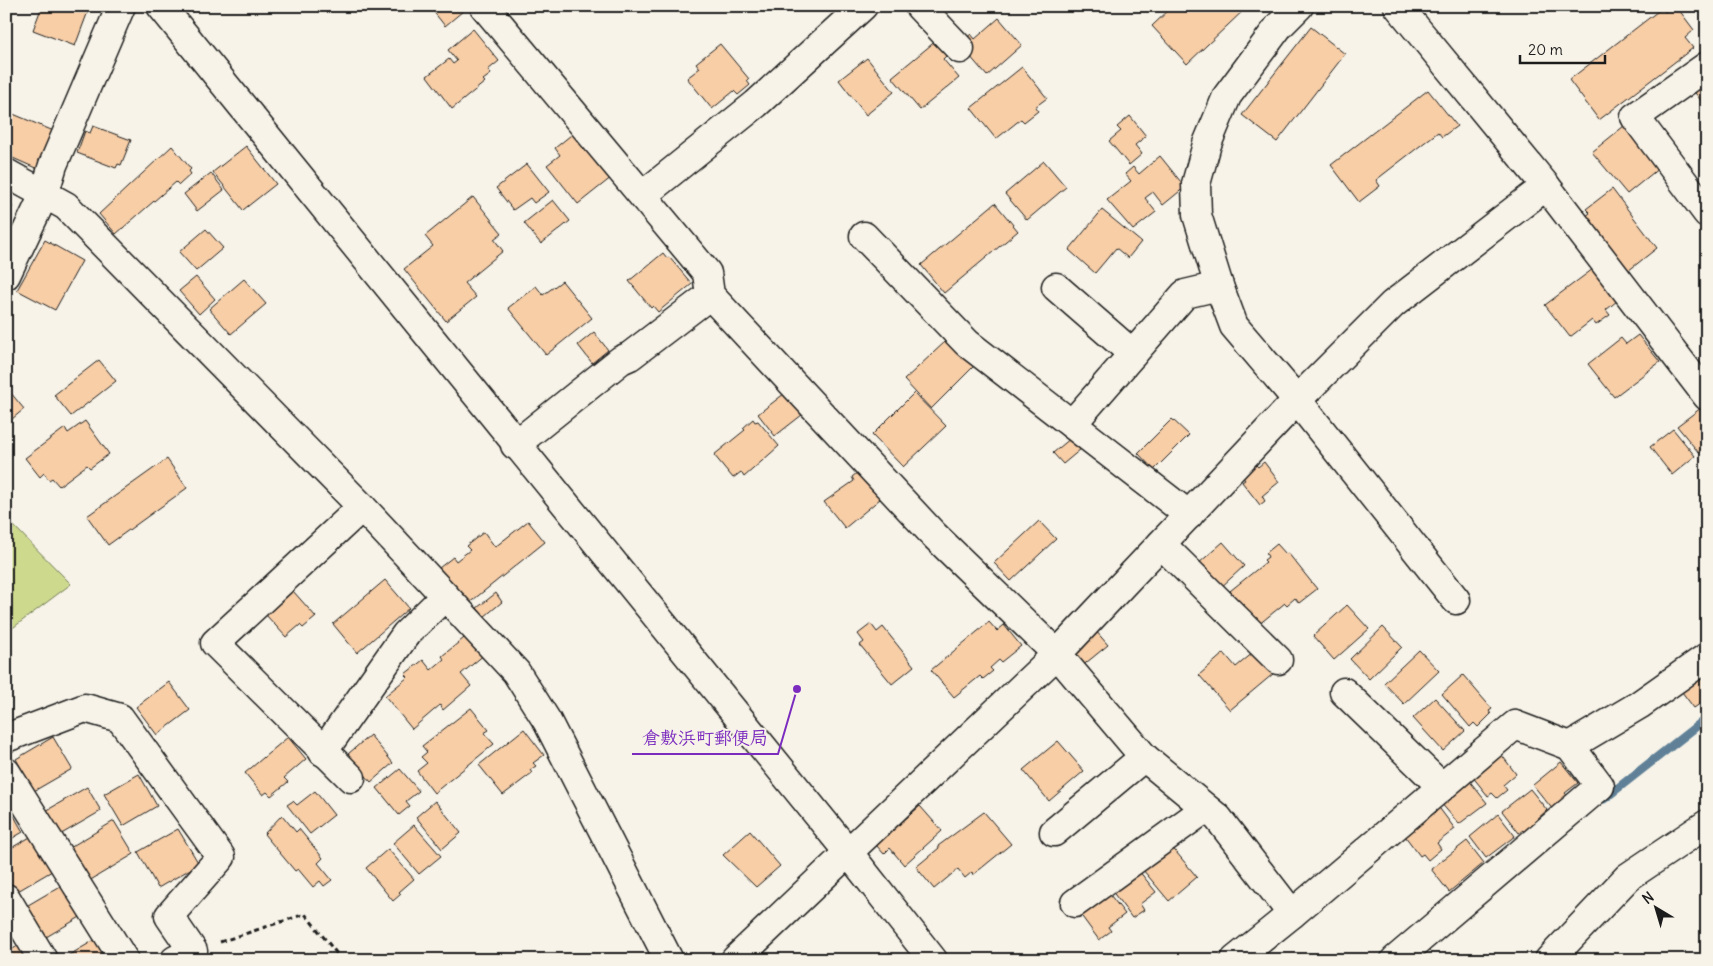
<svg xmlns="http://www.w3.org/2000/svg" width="1713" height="966" viewBox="0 0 1713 966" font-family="Delius,'Klee One',sans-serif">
	<rect width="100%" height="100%" fill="#f7f3e8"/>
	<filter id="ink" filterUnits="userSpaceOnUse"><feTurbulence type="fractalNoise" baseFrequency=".02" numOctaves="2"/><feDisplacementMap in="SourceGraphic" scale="10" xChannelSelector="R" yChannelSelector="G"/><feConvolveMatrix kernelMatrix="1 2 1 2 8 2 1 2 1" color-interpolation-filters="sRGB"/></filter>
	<g filter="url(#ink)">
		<!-- green -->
		<polygon fill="#cdda8e" stroke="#747b55" points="6,518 71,584 6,633"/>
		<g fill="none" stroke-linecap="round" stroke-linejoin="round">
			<!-- stream -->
			<polyline stroke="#5f8097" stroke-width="9" points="1604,799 1707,718"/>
		</g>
		<!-- building -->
		<g fill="#f8cea7" stroke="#1c1c1c">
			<polygon points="42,6 90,6 75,46 33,30"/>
			<polygon points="429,6 469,6 445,26"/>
			<polygon points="1173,6 1247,6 1247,7 1187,64 1152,26"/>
			<polygon points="1672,6 1676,6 1694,30 1685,38 1693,48 1599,120 1569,80 1662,8 1665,12"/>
			<polygon points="999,18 1022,45 987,76 963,48 963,41 971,34 975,39"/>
			<polygon points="1311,27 1345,54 1277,142 1242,115"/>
			<polygon points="473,29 499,61 488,70 491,74 483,80 485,82 452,109 427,76 449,59 453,64 457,61 448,50"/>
			<polygon points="937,40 948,54 943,59 959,78 920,110 892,77"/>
			<polygon points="720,44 749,79 747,81 750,85 738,95 734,91 712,109 687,78 700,68 696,63"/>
			<polygon points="867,58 894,92 866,115 839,80"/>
			<polygon points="1022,67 1047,98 1035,107 1038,111 1024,122 1021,119 996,139 971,108"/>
			<polygon points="1707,78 1707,108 1692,89"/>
			<polygon points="1428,90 1457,126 1442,137 1438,132 1376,180 1380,186 1359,202 1331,165"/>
			<polygon points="6,111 56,132 40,170 6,155"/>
			<polygon points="1130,116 1146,136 1135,145 1142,154 1129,165 1109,141 1121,131 1117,127"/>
			<polygon points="93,126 131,140 121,165 118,164 116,168 77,153 85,131 90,133"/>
			<polygon points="1624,126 1659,168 1627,194 1592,152"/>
			<polygon points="576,131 612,177 578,204 547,165 560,155 555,148"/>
			<polygon points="172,146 191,169 189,171 191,174 179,185 176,182 116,234 99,214"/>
			<polygon points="246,146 276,184 243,210 213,172"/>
			<polygon points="1160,156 1185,187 1163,205 1153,192 1145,198 1156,212 1133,230 1107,200 1131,181 1125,174 1133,167 1139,174"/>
			<polygon points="1044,161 1066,187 1027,220 1005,194"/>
			<polygon points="527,164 549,192 534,203 530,198 513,210 496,188"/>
			<polygon points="211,173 224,190 197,211 184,194"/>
			<polygon points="1612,189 1657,248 1628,271 1586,216 1590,213 1586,209"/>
			<polygon points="473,197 502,233 494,239 503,251 464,283 476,297 446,321 404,269 433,246 425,236"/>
			<polygon points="6,199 13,207 6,213"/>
			<polygon points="553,200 570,221 541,244 524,223"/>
			<polygon points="995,203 1018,231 944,293 921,265"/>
			<polygon points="1102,210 1141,242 1128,258 1116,248 1095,273 1069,250"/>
			<polygon points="206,229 223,248 196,271 179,252"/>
			<polygon points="45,240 82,261 55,310 17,290"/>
			<polygon points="663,253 667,258 669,257 692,284 658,312 653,306 651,308 629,281"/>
			<polygon points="1593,269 1617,301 1606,310 1610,315 1596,325 1592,320 1570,337 1545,305"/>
			<polygon points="196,277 215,299 199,314 179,291"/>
			<polygon points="244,279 266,304 231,334 209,309"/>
			<polygon points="562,281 592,318 546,355 508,308 536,286 543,295"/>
			<polygon points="594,332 608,350 592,363 578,345"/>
			<polygon points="1638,335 1660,362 1614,397 1588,364 1621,338 1626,344"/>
			<polygon points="946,341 974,366 931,409 904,380"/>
			<polygon points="99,360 116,381 71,416 54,395"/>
			<polygon points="6,387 24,409 6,424"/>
			<polygon points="789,390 807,411 775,436 758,414"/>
			<polygon points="914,393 946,426 903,467 872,435"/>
			<polygon points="1701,408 1707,416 1707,447 1699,453 1677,426"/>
			<polygon points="753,419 755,422 758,421 779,446 744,477 741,472 733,478 714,455 745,430 743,428"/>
			<polygon points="1172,419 1189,435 1154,470 1138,453"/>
			<polygon points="85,421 109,454 90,468 87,465 59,486 52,478 49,480 44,473 40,477 25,458 65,428 68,433"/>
			<polygon points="1673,429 1695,456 1672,475 1650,447"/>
			<polygon points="1071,438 1081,449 1063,464 1053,453"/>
			<polygon points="167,459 187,488 108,545 87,516"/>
			<polygon points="1264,462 1279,482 1262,496 1265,501 1260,505 1242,482 1245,480 1242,476 1256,465 1258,467"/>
			<polygon points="864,467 886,494 845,528 824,502 854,481 852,477"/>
			<polygon points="528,521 545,542 468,604 439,568 453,557 456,561 470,550 466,546 484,532 495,547"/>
			<polygon points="1039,521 1056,539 1011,581 994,563"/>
			<polygon points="1223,542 1244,566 1219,589 1198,564"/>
			<polygon points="1277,544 1286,554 1288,553 1317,589 1299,603 1295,598 1287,605 1285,603 1258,625 1230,591 1266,562 1264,560 1268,557 1266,553"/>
			<polygon points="385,580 409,608 357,653 333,624"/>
			<polygon points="293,591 316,617 303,628 300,625 286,637 266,615"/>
			<polygon points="496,593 502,602 484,617 477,608"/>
			<polygon points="1347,605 1369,629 1334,660 1313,636"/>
			<polygon points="989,622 997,631 1004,625 1021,646 1001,662 999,660 990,668 993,671 983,679 980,676 954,697 931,670"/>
			<polygon points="871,624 877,632 883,627 914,666 892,684 860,645 864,642 858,634"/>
			<polygon points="1383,627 1402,647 1369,679 1350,659"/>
			<polygon points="1095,630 1108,645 1081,667 1068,651"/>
			<polygon points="469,634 485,654 461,674 471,686 443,710 440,705 412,729 385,696 408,677 405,674 423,660 431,670 444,659 442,656"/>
			<polygon points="1419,650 1439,671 1404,704 1384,683"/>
			<polygon points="1254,652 1273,674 1230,710 1199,675 1224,653 1236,667"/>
			<polygon points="1707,667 1707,699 1694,708 1679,688"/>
			<polygon points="1463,675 1492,709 1489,711 1491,714 1478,727 1474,723 1470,727 1442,694"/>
			<polygon points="169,682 190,710 157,735 136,707"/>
			<polygon points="1435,698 1465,731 1443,751 1413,718"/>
			<polygon points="471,708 489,730 484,733 494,744 434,793 417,771 427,763 421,757 427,752 422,746"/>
			<polygon points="524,729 544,755 533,763 536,766 530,770 532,773 503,795 479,765"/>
			<polygon points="370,735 393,763 371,782 348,754"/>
			<polygon points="53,737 72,769 34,791 16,759"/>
			<polygon points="288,737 306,759 284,778 288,782 271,796 267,792 263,795 245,773"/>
			<polygon points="1058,741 1084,771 1049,801 1023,770"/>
			<polygon points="1501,754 1516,774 1503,785 1507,790 1497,798 1492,793 1488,796 1472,776"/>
			<polygon points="1561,762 1578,783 1565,793 1570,799 1554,811 1533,785"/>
			<polygon points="400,769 419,791 406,801 410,806 399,815 377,788"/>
			<polygon points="139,774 157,806 123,826 104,794"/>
			<polygon points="1468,779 1487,803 1459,824 1440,802"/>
			<polygon points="87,787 101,811 58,836 44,812"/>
			<polygon points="1530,789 1547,810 1534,822 1538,827 1527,835 1523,830 1519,833 1502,811"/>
			<polygon points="315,791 334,815 310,834 287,805 293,801 297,805"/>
			<polygon points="435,801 461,833 442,849 416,817"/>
			<polygon points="1437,805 1455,829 1437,843 1441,849 1428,860 1423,854 1420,856 1402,832"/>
			<polygon points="920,806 942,831 904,865 890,848 884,854 876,845"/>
			<polygon points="9,807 23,832 6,842 6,808"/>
			<polygon points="984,812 1011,844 973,875 972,872 965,878 958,869 934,889 916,867 939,848 938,846"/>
			<polygon points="1498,814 1515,836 1486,858 1470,837"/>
			<polygon points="282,815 296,832 299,829 323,858 318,863 332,880 324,886 320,881 313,887 298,869 295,871 264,834"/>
			<polygon points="114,821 134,854 89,881 69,848"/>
			<polygon points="414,825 441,856 419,874 393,843"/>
			<polygon points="178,829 199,864 158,888 138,852"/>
			<polygon points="750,831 780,866 756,887 723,855"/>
			<polygon points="32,836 52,871 11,895 6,887 6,851"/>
			<polygon points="1467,841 1484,863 1449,892 1431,869"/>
			<polygon points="1171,846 1197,877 1169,901 1143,870"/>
			<polygon points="388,849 414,879 399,892 401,894 393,901 366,868"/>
			<polygon points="1139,871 1156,892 1140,904 1144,910 1132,918 1112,891"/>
			<polygon points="64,884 82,916 41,940 23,908"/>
			<polygon points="1107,891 1125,914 1108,927 1111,931 1099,940 1077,910"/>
			<polygon points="98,938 111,960 61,960"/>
			<polygon points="21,944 29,960 6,960 6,953"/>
		</g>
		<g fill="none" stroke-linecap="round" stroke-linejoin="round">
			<defs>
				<g id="street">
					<polyline points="161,6 848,852 933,960"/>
					<polyline points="484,6 707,273 710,295 934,535 1057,654 1144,757 1218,818 1292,914"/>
					<polyline points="919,6 960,49"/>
					<polyline points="1299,6 1279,26 1227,96 1207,144 1196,184 1197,215 1219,286 1234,326 1297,400 1456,600"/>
					<polyline points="1398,6 1546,186"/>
					<polyline points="1707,66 1635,117 1707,213"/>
					<polyline points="6,173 66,206 362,507 516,672 547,721 669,960"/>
					<polyline points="643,195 756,104 863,6"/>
					<polyline points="864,236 967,343 1189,515"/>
					<polyline points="6,275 44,195 53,165 121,6"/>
					<polyline points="1056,287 1133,354"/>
					<polyline points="1072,424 1185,294 1219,286"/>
					<polyline points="515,445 621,360 630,356 710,295"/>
					<polyline points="1161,544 1278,660"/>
					<polyline points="1344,692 1442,787"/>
					<polyline points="6,738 85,708 120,718 221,857 169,916 193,951 175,960"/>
					<polyline points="323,752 406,634 445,596"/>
					<polyline points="6,772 124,960"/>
					<polyline points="351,778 215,643 362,507"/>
					<polyline points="1054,832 1144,757"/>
					<polyline points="6,898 43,960"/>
					<polyline points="1075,903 1205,809"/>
					<polyline points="735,960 1057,654 1297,400 1393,304 1546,186 1707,396"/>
					<polyline points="1235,960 1292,914 1515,725 1570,746 1639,705 1707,657"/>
					<polyline points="1395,960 1600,786 1570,746"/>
					<polyline points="1549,960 1628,877 1707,824"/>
				</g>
			</defs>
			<!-- street casing -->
			<use href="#street" stroke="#1c1c1c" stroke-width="31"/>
			<!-- path -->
			<polyline stroke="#1c1c1c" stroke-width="3" stroke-dasharray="5 4" stroke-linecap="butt" points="220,942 305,914 342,960"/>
			<!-- street -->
			<use href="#street" stroke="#f7f3e8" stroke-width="28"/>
		</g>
	</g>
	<!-- callouts -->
	<path fill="none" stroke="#7b2cbf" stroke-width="2" d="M797 689L778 754H632"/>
	<circle fill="#7b2cbf" stroke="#f7f3e8" stroke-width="2" cx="797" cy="689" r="5"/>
	<g font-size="18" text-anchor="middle" font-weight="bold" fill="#7b2cbf" stroke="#f7f3e8" stroke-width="4" stroke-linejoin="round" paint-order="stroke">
		<text x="705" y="744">倉敷浜町郵便局</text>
	</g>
	<!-- margin -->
	<rect width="1713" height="966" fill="none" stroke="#f7f3e8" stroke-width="25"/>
	<rect x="12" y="12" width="1688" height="941" fill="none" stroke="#1c1c1c" stroke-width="2" filter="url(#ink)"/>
	<!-- north arrow -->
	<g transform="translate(1656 908) rotate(322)" stroke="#f7f3e8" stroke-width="4" paint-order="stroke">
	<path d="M0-4L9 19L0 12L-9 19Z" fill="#1c1c1c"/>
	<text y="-8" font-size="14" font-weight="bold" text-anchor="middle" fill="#1c1c1c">N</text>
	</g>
	<!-- scale -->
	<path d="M1520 55v8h85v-8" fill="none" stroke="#1c1c1c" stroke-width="2.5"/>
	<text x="1528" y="55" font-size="15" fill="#1c1c1c" stroke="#f7f3e8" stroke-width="4" paint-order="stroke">20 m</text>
</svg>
